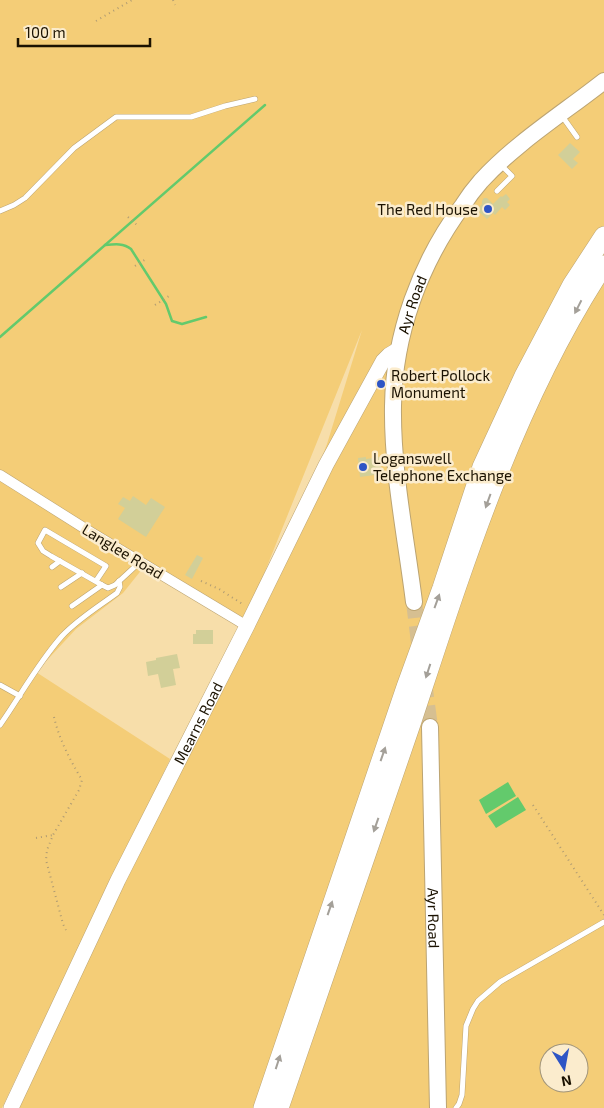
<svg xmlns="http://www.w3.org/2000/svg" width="604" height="1108" viewBox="0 0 604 1108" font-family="'Exo 2',sans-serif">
	<rect width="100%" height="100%" fill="#f7deaa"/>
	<!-- green -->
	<path fill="#f4cd77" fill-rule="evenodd" d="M0,0H604V1108H16L115,899L270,596L327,444L362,330L243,626L143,568L123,593L76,629L36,672L170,759L62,989L38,1031L2,1108H0ZM549,1053H579V1083H549Z"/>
	<!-- water -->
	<g fill="#63ca6c">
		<polygon points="508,782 516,796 486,814 479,800"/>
		<polygon points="518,797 526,810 496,828 488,816"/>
	</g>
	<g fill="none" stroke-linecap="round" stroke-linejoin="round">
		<!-- stream -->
		<g stroke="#63ca6c" stroke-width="2.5">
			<path d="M105,245C115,244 124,243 131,249L166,304L172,321L182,324L206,317"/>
			<polyline points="0,337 265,105"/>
		</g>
	</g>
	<!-- building -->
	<g fill="#d2cf98">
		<polygon points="570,143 580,152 573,159 578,163 572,169 558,155"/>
		<polygon points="506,194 510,199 507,202 510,205 505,210 502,207 495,215 493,213 487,219 477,210 482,204 482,201 484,198 487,198 493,204 501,196 502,197"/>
		<polygon points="366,457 366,459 379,457 382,474 360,477 358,458"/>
		<polygon points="133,496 146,505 151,498 165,507 146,537 118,519 125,508 118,504 123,497 130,501"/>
		<polygon points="197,555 203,558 192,579 185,575"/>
		<polygon points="196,630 213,630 213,644 193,644 193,634 196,634"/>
		<polygon points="177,654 180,668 173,669 176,685 161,688 158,674 148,676 146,662 156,660 156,658"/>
	</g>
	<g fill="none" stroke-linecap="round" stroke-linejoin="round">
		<!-- primary-tunnel -->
		<g stroke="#d6bf91" stroke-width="16" stroke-dasharray="16 8" stroke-linecap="butt">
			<polyline points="414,602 420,651"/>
			<polyline points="424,682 430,727"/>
		</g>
		<defs>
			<g id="lane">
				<polyline points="562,116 577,137"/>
				<polyline points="497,191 512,176 501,165"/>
				<polyline points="0,211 14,205 25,198 74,148 116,117 191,117 225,106 255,99"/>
				<polyline points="52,567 60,561"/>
				<polyline points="96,581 106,566 45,530 38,543 43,551 51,556 102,585 108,588 115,585 140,562"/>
				<polyline points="61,587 82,573"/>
				<polyline points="72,606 102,585"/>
				<polyline points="0,685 20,696"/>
				<path d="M0,725C21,695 38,663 62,636C78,619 98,607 117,593L120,587L119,581"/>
				<polyline points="456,1108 459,1104 462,1095 466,1026 473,1009 478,1001 500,982 604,922"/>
			</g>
			<polyline id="street" points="0,475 92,533 247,626"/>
			<g id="secondary">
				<path id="s1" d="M11,1108L118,880L247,626L326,465L383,361L389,355L399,349"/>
			</g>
			<g id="primary">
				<path id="s2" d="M414,602C406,537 392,471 393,406C394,334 420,263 463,205C468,197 474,189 481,181C517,142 562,114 604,81"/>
				<path id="s3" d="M430,727L438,1108"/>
			</g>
			<g id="highway">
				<polyline points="263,1108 406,687 442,588 482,467 524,376 572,285 604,236"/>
				<path d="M279,1108C323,979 368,850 412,721C463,566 514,402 604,265"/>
			</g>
		</defs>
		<!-- lane casing -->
		<use href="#lane" stroke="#bca472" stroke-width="6"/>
		<!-- street casing -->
		<use href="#street" stroke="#bca472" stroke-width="11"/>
		<!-- secondary casing -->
		<use href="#secondary" stroke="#bca472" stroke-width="16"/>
		<!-- primary casing -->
		<use href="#primary" stroke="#bca472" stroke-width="18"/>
		<!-- highway casing -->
		<use href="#highway" stroke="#bca472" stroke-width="20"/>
		<!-- path -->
		<g stroke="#b09c73" stroke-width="2" stroke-dasharray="1 4" stroke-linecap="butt">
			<polyline points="173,0 175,5"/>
			<polyline points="96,21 132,0"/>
			<polyline points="128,217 137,225"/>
			<polyline points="135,266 146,259"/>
			<polyline points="155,305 169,296"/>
			<polyline points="201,581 219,589 244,605"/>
			<path d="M54,717C59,739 70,760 82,780L79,790L53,835L47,850L46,860L63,924L66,930"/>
			<polyline points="533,805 604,915"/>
			<polyline points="36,838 53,835"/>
		</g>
		<!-- lane -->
		<use href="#lane" stroke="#fff" stroke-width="5"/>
		<!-- street -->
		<use href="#street" stroke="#fff" stroke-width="10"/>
		<!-- secondary -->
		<use href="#secondary" stroke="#fff" stroke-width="15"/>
		<!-- primary -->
		<use href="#primary" stroke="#fff" stroke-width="16"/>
		<!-- highway -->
		<use href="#highway" stroke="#fff" stroke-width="19"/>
	</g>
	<!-- one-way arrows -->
	<defs><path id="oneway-solid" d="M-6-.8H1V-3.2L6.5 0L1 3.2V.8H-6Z" transform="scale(1.25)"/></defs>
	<g fill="#a4a099">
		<use href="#oneway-solid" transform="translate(578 307) rotate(117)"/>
		<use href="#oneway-solid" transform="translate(488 501) rotate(110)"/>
		<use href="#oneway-solid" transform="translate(437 601) rotate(-70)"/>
		<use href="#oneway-solid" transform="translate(428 671) rotate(108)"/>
		<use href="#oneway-solid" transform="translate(383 754) rotate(-71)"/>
		<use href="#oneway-solid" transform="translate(376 825) rotate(109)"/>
		<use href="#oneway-solid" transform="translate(330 908) rotate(-71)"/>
		<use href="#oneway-solid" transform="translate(278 1062) rotate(-72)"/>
	</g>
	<!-- markers -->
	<g fill="#2e55c5" stroke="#fbeccd" stroke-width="2">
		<circle cx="488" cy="209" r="5"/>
		<circle cx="381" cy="384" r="5"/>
		<circle cx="363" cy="467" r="5"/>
	</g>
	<g text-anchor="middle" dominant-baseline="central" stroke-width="5" stroke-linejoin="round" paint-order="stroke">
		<!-- poi labels -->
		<g font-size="15" fill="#1b1201" stroke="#fbeccd" text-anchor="start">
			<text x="478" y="209" text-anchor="end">The Red House</text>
			<text x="391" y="375">Robert Pollock<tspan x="391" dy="17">Monument</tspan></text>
			<text x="373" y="458">Loganswell<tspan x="373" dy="17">Telephone Exchange</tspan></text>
		</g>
		<!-- street labels -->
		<g font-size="15" fill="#1b1201" stroke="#fbeccd">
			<text stroke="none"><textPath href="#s2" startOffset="301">Ayr Road</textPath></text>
			<text transform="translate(123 551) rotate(31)">Langlee Road</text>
			<text stroke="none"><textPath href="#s1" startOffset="428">Mearns Road</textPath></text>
			<text stroke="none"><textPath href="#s3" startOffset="191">Ayr Road</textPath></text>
		</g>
	</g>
	<!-- north arrow -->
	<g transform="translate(564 1068) rotate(169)"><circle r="24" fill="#fbeccd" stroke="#a1957b"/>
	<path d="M0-4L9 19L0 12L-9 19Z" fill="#2e55c5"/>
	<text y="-8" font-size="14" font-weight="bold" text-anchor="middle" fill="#1b1201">N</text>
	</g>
	<!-- scale -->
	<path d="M18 38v8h132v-8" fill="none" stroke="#1b1201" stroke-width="2.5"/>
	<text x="25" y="38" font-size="15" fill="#1b1201" stroke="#fbeccd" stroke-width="4" paint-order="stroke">100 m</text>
</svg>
